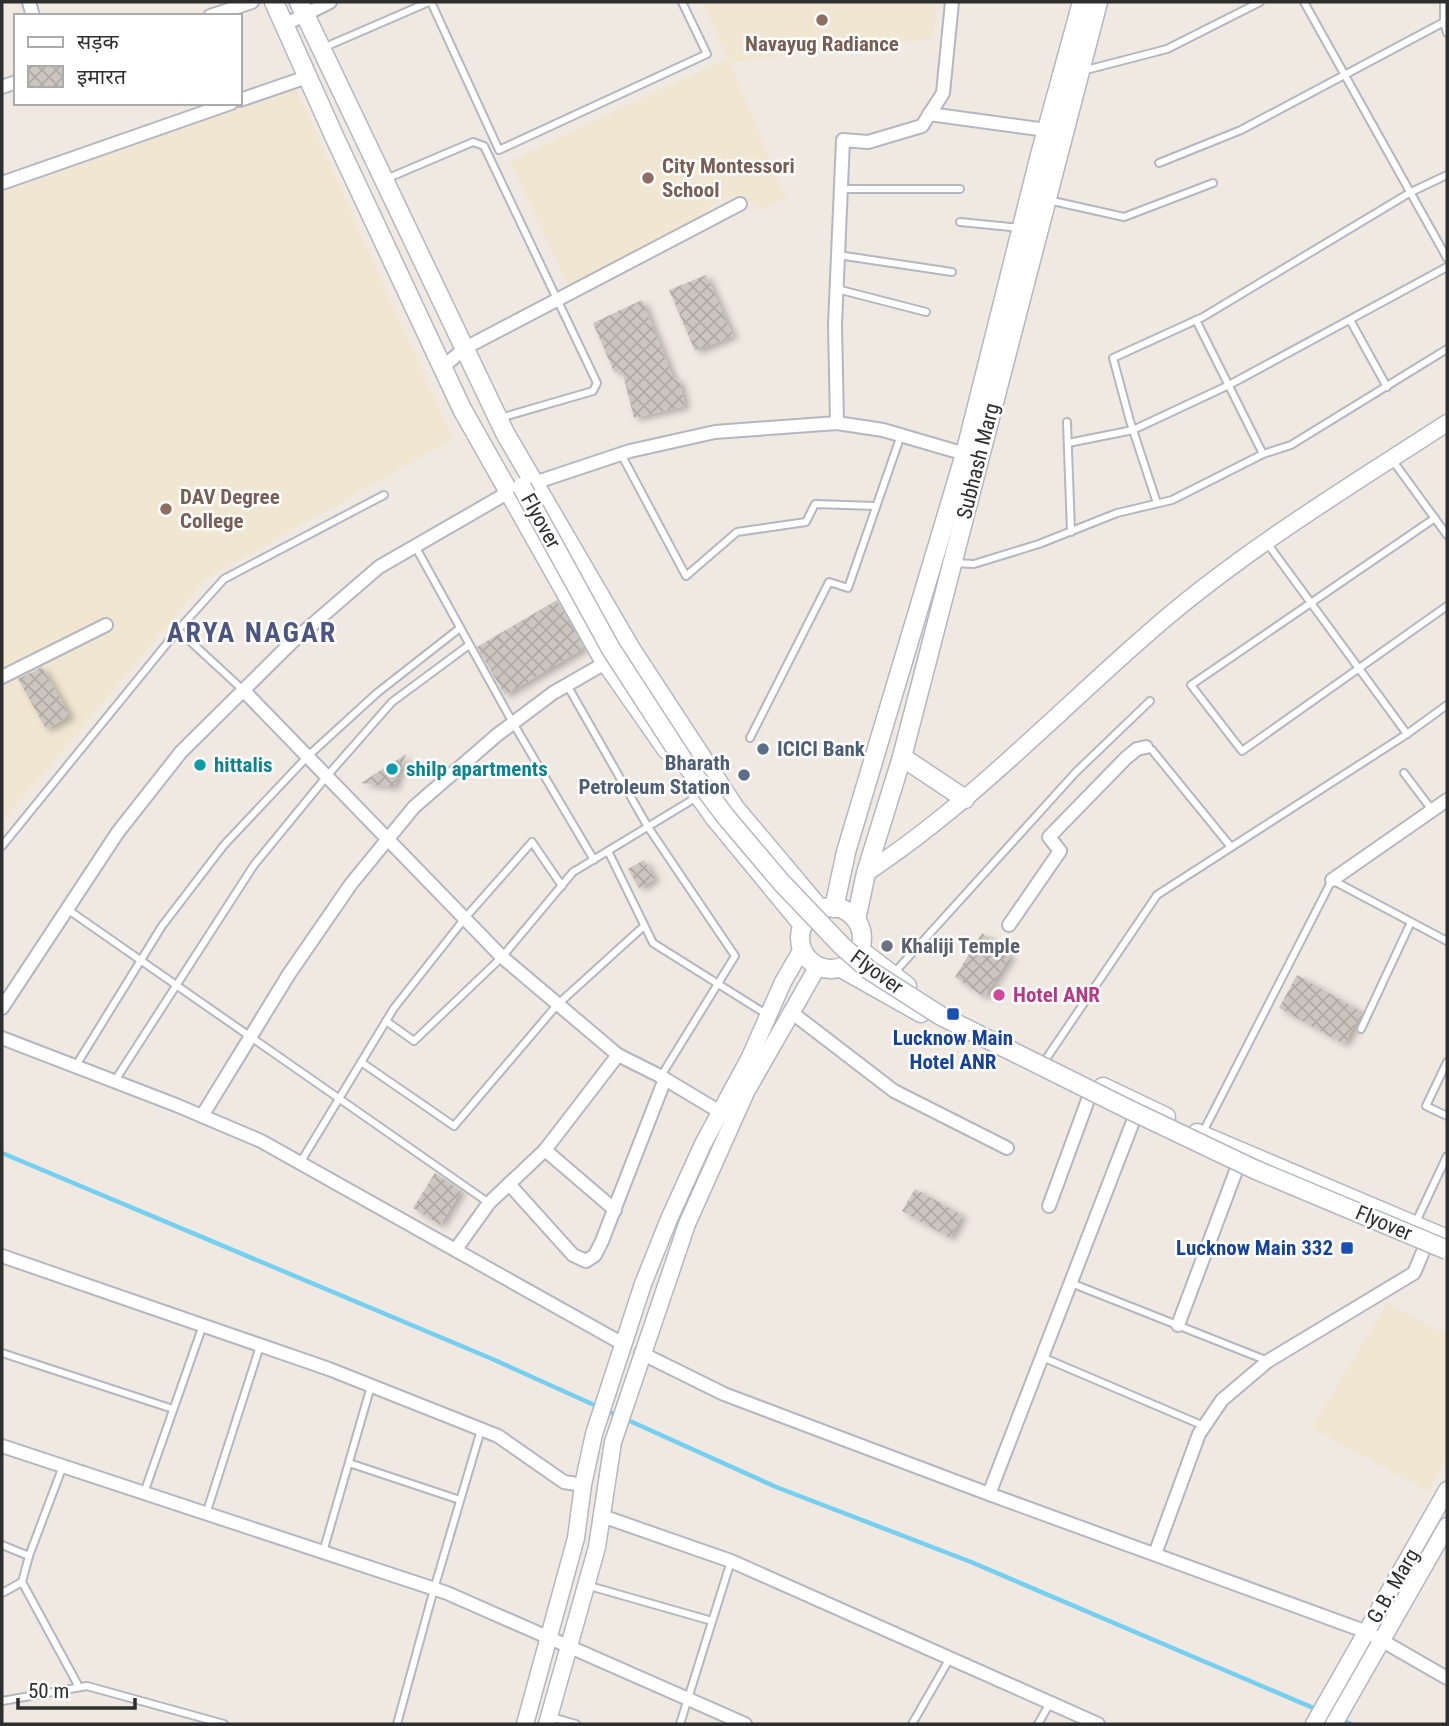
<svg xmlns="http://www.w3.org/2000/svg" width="1449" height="1726" viewBox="0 0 1449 1726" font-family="'Roboto Condensed','Noto Sans Devanagari',sans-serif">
	<defs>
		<pattern id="building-cross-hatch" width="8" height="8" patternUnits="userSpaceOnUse" patternTransform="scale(1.75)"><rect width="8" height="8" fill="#cbc7bf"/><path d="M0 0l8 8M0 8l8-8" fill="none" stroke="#afaba4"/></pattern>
		<filter id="shadow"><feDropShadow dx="5" dy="3" stdDeviation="3.5" flood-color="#0004"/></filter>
	</defs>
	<rect width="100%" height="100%" fill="#efe9e1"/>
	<!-- education -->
	<g fill="#f0e6d1">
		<polygon points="702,2 937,2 933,38 730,62 786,198 760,210 741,196 725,197 711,205 700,225 568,286 509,161 727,58"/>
		<polygon points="296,88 453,439 206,579 50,767 2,821 2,192"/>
		<polygon points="1387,1303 1447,1335 1447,1456 1428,1492 1311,1428"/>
	</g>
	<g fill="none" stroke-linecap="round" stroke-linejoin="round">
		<!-- stream -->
		<polyline stroke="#75cff0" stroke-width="4.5" points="2,1153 490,1358 776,1487 971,1562 1351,1724"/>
	</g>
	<!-- building -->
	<g fill="url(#building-cross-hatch)" filter="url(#shadow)">
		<polygon points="706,275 733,336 695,351 669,290"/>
		<polygon points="642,300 674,380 679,379 685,406 634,418 622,371 614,372 593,323"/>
		<polygon points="557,600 584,648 505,695 477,647"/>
		<polygon points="42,667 70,716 46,729 18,679"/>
		<polygon points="406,754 394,787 361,783"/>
		<polygon points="644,860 655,879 639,888 628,869"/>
		<polygon points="982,933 1011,955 984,997 955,977"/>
		<polygon points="1297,975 1362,1012 1344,1044 1279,1008"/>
		<polygon points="435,1173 461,1191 440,1225 413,1208"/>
		<polygon points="915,1189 962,1215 950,1238 902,1211"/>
	</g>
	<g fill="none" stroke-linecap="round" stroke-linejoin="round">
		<defs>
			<g id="service">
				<polyline points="431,2 499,150 707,54 682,2"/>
				<polyline points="1304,2 1447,258"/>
				<polyline points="1444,2 1444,22 1447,33"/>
				<polyline points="325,47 429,2"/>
				<polyline points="1082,71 1167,49 1260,2"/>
				<polyline points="1159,163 1241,130 1444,22"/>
				<polyline points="386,179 473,142 484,146 597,383 593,391 500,418"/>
				<polyline points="841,189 960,189"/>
				<polyline points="1048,200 1124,217 1213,183"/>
				<polyline points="960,222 1020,228"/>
				<polyline points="838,255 952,272"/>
				<polyline points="837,289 926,312"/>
				<polyline points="1196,320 1263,454"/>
				<polyline points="1350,320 1387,387"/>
				<polyline points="1067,422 1071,532"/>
				<polyline points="1068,443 1133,430 1229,385 1447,267"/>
				<polyline points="621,454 686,576 737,532 806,522 815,504 876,506"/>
				<polyline points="1393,461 1447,535"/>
				<polyline points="1157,503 1130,421 1113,358 1203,317 1411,192 1447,175"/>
				<polyline points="1435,518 1191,685 1242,751 1447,606"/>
				<polyline points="1267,543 1407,734"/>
				<polyline points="415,546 513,723 594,860"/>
				<polyline points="953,563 974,564 1039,544 1117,513 1172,500 1263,454 1291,445 1447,349"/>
				<polyline points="178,630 243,690"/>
				<polyline points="567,685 648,827 735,956 661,1076"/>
				<polyline points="750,738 829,582 848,588 901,435"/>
				<polyline points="1147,748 1152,750 1231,847"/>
				<polyline points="1404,773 1432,810"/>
				<polyline points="2,846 178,630 224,579 384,495"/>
				<polyline points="608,851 653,943 766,1014"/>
				<polyline points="67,909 489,1203"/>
				<polyline points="894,973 1076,772 1150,701"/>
				<polyline points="386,1021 414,1041 502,957 573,872 697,797"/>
				<polyline points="1361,1029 1411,922"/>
				<polyline points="1046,1059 1157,895 1407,734 1447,705"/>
				<polyline points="361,1062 454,1126 557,1005 644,926"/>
				<polyline points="1447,1062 1426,1106 1447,1116"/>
				<polyline points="75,1067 162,926 224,845 308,756 377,693 460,628"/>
				<polyline points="114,1082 254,865 327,776 392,702 469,645"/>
				<polyline points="1202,1134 1332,880 1447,941"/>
				<polyline points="300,1163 394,1008 465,918 532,842 562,886"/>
				<polyline points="1415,1224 1447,1156"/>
				<polyline points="1071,1283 1268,1361"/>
				<polyline points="2,1353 173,1409"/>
				<polyline points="1042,1357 1204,1426"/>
				<polyline points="349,1463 460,1500"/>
				<polyline points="63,1466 29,1556 22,1582 79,1687"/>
				<polyline points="144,1493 203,1325"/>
				<polyline points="206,1514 260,1346"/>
				<polyline points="2,1545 29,1556"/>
				<polyline points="323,1552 371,1386"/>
				<polyline points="586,1585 712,1621"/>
				<polyline points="2,1593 22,1582"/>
				<polyline points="2,1701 87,1686 224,1724"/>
				<polyline points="551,1717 576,1724"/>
				<polyline points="397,1724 434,1589 481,1430"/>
				<polyline points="680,1724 731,1561"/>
				<polyline points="912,1724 950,1658"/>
				<polyline points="1038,1724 1050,1703"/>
			</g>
			<g id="minor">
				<polyline points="29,2 33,16"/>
				<polyline points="210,16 252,2"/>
				<polyline points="284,25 330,2"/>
				<polyline points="2,87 16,82"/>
				<polyline points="240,100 307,77"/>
				<polyline points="929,114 1054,131"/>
				<polyline points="2,183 231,103"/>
				<polyline points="443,367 465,348 740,204"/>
				<polyline points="837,423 835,325 843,140 868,142 922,126 943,93 952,2"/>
				<polyline points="534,483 630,451 715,432 837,423 883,430 972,456"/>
				<polyline points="2,677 106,625"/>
				<polyline points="243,690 502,957 618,1055 660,1076 720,1112"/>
				<polyline points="1332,880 1447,800"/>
				<polyline points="1009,925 1060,851 1049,837 1126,758 1137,749 1146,747"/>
				<polyline points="2,1008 118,832 181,752 291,643 379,567 509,492"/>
				<polyline points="791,1012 894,1091 1007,1148"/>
				<polyline points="2,1038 176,1105 261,1141 623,1344"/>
				<polyline points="202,1116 289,974 351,884 414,807 497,735 553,693 612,659"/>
				<polyline points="545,1150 615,1210"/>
				<polyline points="509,1184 573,1255 586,1261 595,1255 602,1241 665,1079"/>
				<polyline points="1049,1206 1089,1097"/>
				<polyline points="456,1249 489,1203 545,1150 618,1055"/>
				<polyline points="2,1256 329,1369 498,1436 564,1482 583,1485"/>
				<polyline points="1178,1325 1242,1155"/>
				<polyline points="641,1353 724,1394 989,1494 1367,1632 1447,1678"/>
				<polyline points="2,1446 447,1593 745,1724"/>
				<polyline points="989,1494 1134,1119"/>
				<polyline points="602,1516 731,1561 1098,1724"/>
				<polyline points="1155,1554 1199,1434 1222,1400 1268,1361 1414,1273 1430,1235"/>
			</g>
			<g id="tertiary">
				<path d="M866,873C974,802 1063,706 1160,623C1249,547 1350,486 1447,423"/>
				<polyline points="525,1724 576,1538 583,1485 594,1434 643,1284 669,1219 703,1144 750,1057 783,982 802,949"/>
				<polyline points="547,1724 597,1547 613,1442 687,1224 746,1092 818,966"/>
				<polyline points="1314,1724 1447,1490"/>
				<polyline points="1334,1724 1447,1526"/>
			</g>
			<g id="secondary">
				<polyline points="274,2 335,138 462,409 602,657 667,750"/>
				<polyline points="299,2 505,433 631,649 735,808 820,909"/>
				<polyline points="902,757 965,799"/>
				<polyline points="693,787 714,817 803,925"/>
				<circle cx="831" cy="938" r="31"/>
				<polyline points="834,908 846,852 965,454 1040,155 1082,2"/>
				<polyline points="856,920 866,873 902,757 1098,2"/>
				<polyline points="860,950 907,986"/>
				<polyline points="841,968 921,1013"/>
				<polyline points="1103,1087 1166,1117"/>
				<polyline points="1197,1133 1447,1239"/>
			</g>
		</defs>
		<!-- service casing -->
		<use href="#service" stroke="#b4b7c1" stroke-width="10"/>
		<!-- minor casing -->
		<use href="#minor" stroke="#b4b7c1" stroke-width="16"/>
		<!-- tertiary casing -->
		<use href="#tertiary" stroke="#b4b7c1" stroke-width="19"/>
		<!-- secondary casing -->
		<use href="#secondary" stroke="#b4b7c1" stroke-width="21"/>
		<!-- service -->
		<use href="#service" stroke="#fff" stroke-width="6"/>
		<!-- minor -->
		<use href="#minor" stroke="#fff" stroke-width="12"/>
		<!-- tertiary -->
		<use href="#tertiary" stroke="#fff" stroke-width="16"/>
		<!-- secondary -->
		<use href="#secondary" stroke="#fff" stroke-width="18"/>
		<defs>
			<polyline id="secondary-bridge" points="522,487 611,649 683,760 726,817 781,882 842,946 869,970 941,1016 1128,1109 1256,1170 1447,1250"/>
		</defs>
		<!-- secondary-bridge casing -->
		<use href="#secondary-bridge" stroke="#b4b7c1" stroke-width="21" stroke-linecap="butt"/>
		<!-- secondary-bridge -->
		<use href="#secondary-bridge" stroke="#fff" stroke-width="18"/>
	</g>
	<!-- markers -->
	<g fill="#8d6e63" stroke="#fff" stroke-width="2.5">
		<circle cx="822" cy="20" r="7"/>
		<circle cx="648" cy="178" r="7"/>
		<circle cx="166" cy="509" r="7"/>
	</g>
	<g fill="#5c6f8a" stroke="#fff" stroke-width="2.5">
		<circle cx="763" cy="749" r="7"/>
		<circle cx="744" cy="775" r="7"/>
	</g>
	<g fill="#0f9aa8" stroke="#fff" stroke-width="2.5">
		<circle cx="200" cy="765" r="7"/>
		<circle cx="392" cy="769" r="7"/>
	</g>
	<circle fill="#6b7280" stroke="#fff" stroke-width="2.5" cx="887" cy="946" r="7"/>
	<circle fill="#d1479c" stroke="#fff" stroke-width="2.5" cx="999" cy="995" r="7"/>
	<g fill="#1a4fb4" stroke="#fff" stroke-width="2.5">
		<rect x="946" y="1007" width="14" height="14" rx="3.5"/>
		<rect x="1340" y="1241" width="14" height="14" rx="3.5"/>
	</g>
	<g text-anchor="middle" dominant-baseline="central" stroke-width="5" stroke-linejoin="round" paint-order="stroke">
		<!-- education labels -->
		<g font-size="21" font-weight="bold" fill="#785e54" stroke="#fff" text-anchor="start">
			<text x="822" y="44" text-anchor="middle">Navayug Radiance</text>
			<text x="662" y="166">City Montessori<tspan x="662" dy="24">School</tspan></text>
			<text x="180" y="497">DAV Degree<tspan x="180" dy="24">College</tspan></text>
		</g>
		<!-- street labels -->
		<g font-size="21" fill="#2e2e2e" stroke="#fff">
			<text transform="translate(978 461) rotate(-76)">Subhash Marg</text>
			<text transform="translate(541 521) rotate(61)">Flyover</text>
			<text transform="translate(877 972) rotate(36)">Flyover</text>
			<text transform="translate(1384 1223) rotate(23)">Flyover</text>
			<text transform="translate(1393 1586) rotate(-60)">G.B. Marg</text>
		</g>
		<!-- service labels -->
		<g font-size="21" font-weight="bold" fill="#4e5e75" stroke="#fff" text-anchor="start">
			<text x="777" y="749">ICICI Bank</text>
			<text x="730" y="763" text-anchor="end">Bharath<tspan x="730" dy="24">Petroleum Station</tspan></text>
		</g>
		<!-- culture labels -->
		<g font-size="21" font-weight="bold" fill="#0d838f" stroke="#fff" text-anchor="start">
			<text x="214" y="765">hittalis</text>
			<text x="406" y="769">shilp apartments</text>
		</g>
		<!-- worship labels -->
		<g font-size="21" font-weight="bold" fill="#5b616d" stroke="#fff" text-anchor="start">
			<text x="901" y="946">Khaliji Temple</text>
		</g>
		<!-- hotel labels -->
		<g font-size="21" font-weight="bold" fill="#b23c85" stroke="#fff" text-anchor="start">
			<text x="1013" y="995">Hotel ANR</text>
		</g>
		<!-- transit labels -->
		<g font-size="21" font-weight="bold" fill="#164399" stroke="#fff">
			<text x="953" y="1038">Lucknow Main<tspan x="953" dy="24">Hotel ANR</tspan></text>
			<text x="1333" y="1248" text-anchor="end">Lucknow Main 332</text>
		</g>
		<!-- district labels -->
		<g font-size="28" font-weight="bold" letter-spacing="2" fill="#4d5680" stroke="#fff">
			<text x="252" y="632">ARYA NAGAR</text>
		</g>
	</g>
	<!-- border -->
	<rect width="1449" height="1726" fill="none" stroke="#2e2e2e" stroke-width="7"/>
	<!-- legend -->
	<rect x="14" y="14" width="228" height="91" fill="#ffffff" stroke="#ababab" stroke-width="2"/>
	<rect x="28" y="37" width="35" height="10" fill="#ffffff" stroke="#ababab" stroke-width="2"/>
	<text x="77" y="49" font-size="21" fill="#2e2e2e">सड़क</text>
	<rect x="28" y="66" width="35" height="21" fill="url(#building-cross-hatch)" stroke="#ababab" stroke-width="2"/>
	<text x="77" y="84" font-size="21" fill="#2e2e2e">इमारत</text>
	<!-- scale -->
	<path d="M18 1698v10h117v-10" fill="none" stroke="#2e2e2e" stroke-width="3.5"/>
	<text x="28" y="1698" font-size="21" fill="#2e2e2e" stroke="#ffffff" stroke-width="5" paint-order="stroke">50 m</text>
</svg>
